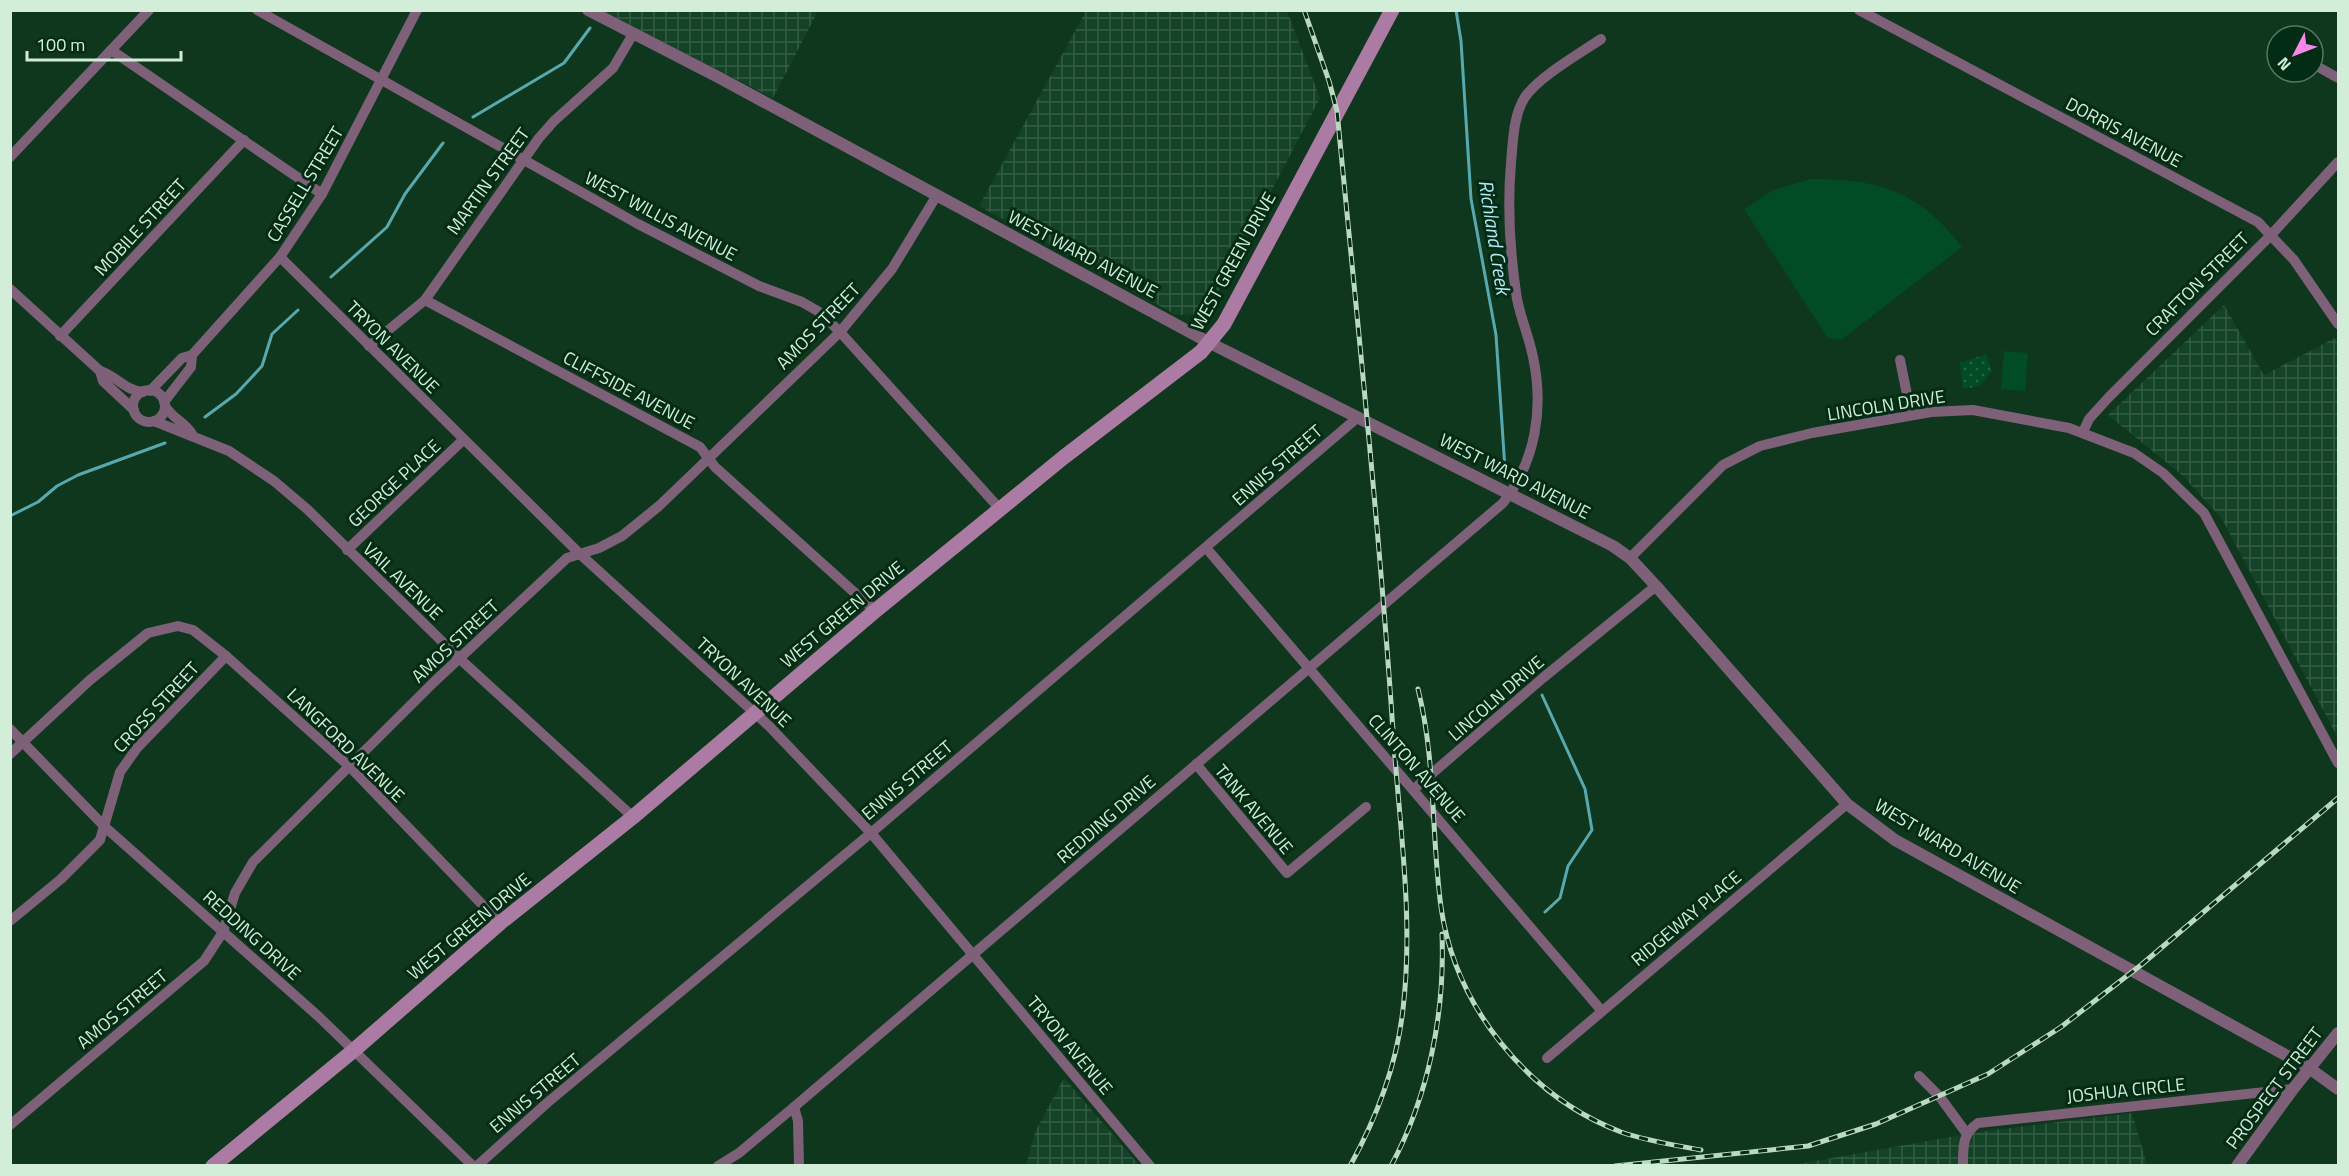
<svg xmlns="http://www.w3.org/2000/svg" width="2349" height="1176" viewBox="0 0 2349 1176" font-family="'Titillium Web',sans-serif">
	<defs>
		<pattern id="industrial-grid" width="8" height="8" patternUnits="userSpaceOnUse" patternTransform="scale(1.5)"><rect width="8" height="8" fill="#134226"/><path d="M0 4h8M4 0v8" fill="none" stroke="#345e45"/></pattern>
		<pattern id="park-dots" width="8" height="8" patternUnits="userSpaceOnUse" patternTransform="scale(1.5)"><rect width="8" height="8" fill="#014c24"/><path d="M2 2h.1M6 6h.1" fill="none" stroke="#256643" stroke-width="1.8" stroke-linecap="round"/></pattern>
	</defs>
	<rect width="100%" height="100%" fill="#0e371d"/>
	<!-- industrial -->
	<g fill="url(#industrial-grid)">
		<polygon points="603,11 818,11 773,98"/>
		<polygon points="1086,11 1287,11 1320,98 1207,314 1176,315 979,206"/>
		<polygon points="2224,305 2264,375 2335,338 2338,344 2338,738 2222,519 2182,475 2108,415"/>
		<polygon points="1064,1078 1139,1165 1026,1165 1035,1132"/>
		<polygon points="2132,1113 2147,1165 1787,1166 1978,1132"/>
	</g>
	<!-- grass -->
	<g fill="#014c24">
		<path d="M1811,179C1880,179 1918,191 1962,247L1841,340L1828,338L1744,209L1773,190Z"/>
		<polygon points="2004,351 2028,353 2025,391 2001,389"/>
	</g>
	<!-- park -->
	<polygon fill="url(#park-dots)" points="1986,354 1992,371 1980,386 1963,389 1960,363"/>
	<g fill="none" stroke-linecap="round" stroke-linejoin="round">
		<!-- stream -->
		<g stroke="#58a9af" stroke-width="3">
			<polyline points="1456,10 1461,41 1471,199 1496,335 1505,469"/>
			<polyline points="473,117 564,63 590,28"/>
			<polyline points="331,277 387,227 405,194 443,143"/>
			<polyline points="205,417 236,394 251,378 262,366 272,334 298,310"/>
			<polyline points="10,516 38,502 57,486 78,475 165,443"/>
			<polyline points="1542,695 1585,789 1592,830 1568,866 1560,898 1545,912"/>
		</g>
		<!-- minor -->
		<g stroke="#7e6079" stroke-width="10">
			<polyline points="257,10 638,224 759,286 802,302 821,313 840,332 1000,509"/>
			<polyline points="1859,10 2258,222 2294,260 2338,324"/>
			<polyline points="111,50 322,194"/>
			<polyline points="2313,64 2338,78"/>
			<polyline points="10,157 149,10"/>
			<polyline points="280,257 581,555 769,726 871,833 1150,1166"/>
			<polyline points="10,289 100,371 103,381 134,410"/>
			<polyline points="425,300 700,447 715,467 875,611"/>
			<polyline points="60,336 244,140"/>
			<polyline points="369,346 425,300 539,138 554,121 613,68 633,34"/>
			<polyline points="1900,360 1911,414"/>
			<path d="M100,371C117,376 124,390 143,392"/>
			<circle cx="149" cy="406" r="16"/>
			<polyline points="150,391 182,358 192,355 280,257 322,194 417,10"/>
			<polyline points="164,402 191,367 192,355"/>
			<path d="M165,406C173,419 185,422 192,434"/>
			<polyline points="154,421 229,451 274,481 307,509 460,659 633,817"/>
			<polyline points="2083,432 2089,419 2108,398 2271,235 2338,162"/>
			<polyline points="1207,549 1601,1010"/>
			<polyline points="347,550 463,440"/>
			<polyline points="1630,558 1723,465 1760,446 1812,433 1931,412 1973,410 2069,428 2134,453 2163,473 2204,513 2338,763"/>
			<polyline points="10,729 105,827 318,1016 473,1166"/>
			<polyline points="10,754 90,680 148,633 178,626 193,630 226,656 350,767 500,923"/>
			<polyline points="1196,764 1287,873 1366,807"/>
			<polyline points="1414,789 1544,677 1656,586"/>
			<polyline points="10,921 61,879 100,840 120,772 137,748 226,656"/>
			<polyline points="1547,1058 1847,804"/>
			<polyline points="1919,1076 1940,1097 1967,1134"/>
			<polyline points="794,1107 798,1121 799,1166"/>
			<polyline points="10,1125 204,961 223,932 235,893 253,862 435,681 567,558 599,548 622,536 659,506 840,332 892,269 937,195"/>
			<polyline points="477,1166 547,1103 871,833 1357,418"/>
			<path d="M718,1166L739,1153L794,1107L1503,503C1536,461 1544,408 1533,357C1529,337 1521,319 1517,299C1510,254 1507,209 1511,163C1513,142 1513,116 1525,97C1540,76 1579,54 1601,39"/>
			<path d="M1963,1166C1963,1147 1962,1134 1978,1123L2293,1089"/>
		</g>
		<!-- tertiary -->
		<g stroke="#7e6079" stroke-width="12">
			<polyline points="588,10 718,77 1210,343 1613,546 1630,558 1656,586 1847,804 1895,840 2309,1068 2338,1089"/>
			<polyline points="2237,1166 2293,1089 2338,1033"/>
		</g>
		<!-- secondary -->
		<polyline stroke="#ab7ba3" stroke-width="15" points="213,1166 353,1051 500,923 633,817 875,611 1064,457 1201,352 1224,324 1392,10"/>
		<defs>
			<g id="rail">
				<path d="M1304,10L1329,81L1337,111C1357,318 1379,524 1393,731C1399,823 1414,917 1403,1009C1397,1064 1377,1117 1350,1166"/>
				<path d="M1418,689C1436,761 1431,834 1441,907C1455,1006 1527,1096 1621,1132C1647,1141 1674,1145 1701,1150"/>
				<path d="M1391,1166C1429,1095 1445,1013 1442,934"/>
				<polyline points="1615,1166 1808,1146 1876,1124 1988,1074 2061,1027 2141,965 2338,798"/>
			</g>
		</defs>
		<!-- rail casing -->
		<use href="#rail" stroke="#bbd8c2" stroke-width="5"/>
		<!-- rail -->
		<use href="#rail" stroke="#022d14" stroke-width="3" stroke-dasharray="9" stroke-linecap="butt"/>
	</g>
	<g text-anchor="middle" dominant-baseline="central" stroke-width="6" stroke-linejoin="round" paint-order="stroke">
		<!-- street labels -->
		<g font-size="18" fill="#d2eed8" stroke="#022d14">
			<text transform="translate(2124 132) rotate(28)">DORRIS AVENUE</text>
			<text transform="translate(488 181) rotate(-54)">MARTIN STREET</text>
			<text transform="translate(305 184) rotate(-59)">CASSELL STREET</text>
			<text transform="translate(661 216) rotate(28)">WEST WILLIS AVENUE</text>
			<text transform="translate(140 227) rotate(-47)">MOBILE STREET</text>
			<text transform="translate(1083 254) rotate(28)">WEST WARD AVENUE</text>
			<text transform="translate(1233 261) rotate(-61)">WEST GREEN DRIVE</text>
			<text transform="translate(2197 284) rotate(-45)">CRAFTON STREET</text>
			<text transform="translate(818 326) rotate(-46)">AMOS STREET</text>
			<text transform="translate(393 347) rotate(45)">TRYON AVENUE</text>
			<text transform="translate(629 390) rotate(28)">CLIFFSIDE AVENUE</text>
			<text transform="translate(1886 405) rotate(-9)">LINCOLN DRIVE</text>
			<text transform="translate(1277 465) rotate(-41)">ENNIS STREET</text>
			<text transform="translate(1515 476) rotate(27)">WEST WARD AVENUE</text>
			<text transform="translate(394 483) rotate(-43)">GEORGE PLACE</text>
			<text transform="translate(403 581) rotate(44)">VAIL AVENUE</text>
			<text transform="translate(842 614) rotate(-40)">WEST GREEN DRIVE</text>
			<text transform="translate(455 641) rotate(-43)">AMOS STREET</text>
			<text transform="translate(744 682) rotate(43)">TRYON AVENUE</text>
			<text transform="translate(1496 698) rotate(-41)">LINCOLN DRIVE</text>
			<text transform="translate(156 707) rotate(-47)">CROSS STREET</text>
			<text transform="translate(346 745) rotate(44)">LANGFORD AVENUE</text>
			<text transform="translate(1417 768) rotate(49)">CLINTON AVENUE</text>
			<text transform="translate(907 780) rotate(-40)">ENNIS STREET</text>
			<text transform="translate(1254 809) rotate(50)">TANK AVENUE</text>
			<text transform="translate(1106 819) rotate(-41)">REDDING DRIVE</text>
			<text transform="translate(1948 846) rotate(31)">WEST WARD AVENUE</text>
			<text transform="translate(1686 918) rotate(-40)">RIDGEWAY PLACE</text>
			<text transform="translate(469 926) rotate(-40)">WEST GREEN DRIVE</text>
			<text transform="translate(252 935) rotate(42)">REDDING DRIVE</text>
			<text transform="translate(122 1009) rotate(-40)">AMOS STREET</text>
			<text transform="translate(1070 1045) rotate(50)">TRYON AVENUE</text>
			<text transform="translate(2274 1088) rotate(-53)">PROSPECT STREET</text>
			<text transform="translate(2126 1090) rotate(-6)">JOSHUA CIRCLE</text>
			<text transform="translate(535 1093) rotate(-40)">ENNIS STREET</text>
		</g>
		<!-- water labels -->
		<g font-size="20" font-style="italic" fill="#b1e9f5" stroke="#022d14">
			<text transform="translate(1495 237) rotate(81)">Richland Creek</text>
		</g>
	</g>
	<!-- border -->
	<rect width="2349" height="1176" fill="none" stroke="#d2eed8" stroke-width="24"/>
	<!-- north arrow -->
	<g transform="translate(2295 54) rotate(228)"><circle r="28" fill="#022d14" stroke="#557a62" stroke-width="1.5"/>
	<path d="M0-4.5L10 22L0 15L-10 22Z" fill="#f987e9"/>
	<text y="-9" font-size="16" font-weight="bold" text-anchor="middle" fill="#d2eed8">N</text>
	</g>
	<!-- scale -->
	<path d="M27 51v9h154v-9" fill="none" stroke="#d2eed8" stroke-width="3"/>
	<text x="36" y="51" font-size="18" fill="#d2eed8" stroke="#022d14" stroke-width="4.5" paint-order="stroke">100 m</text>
</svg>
